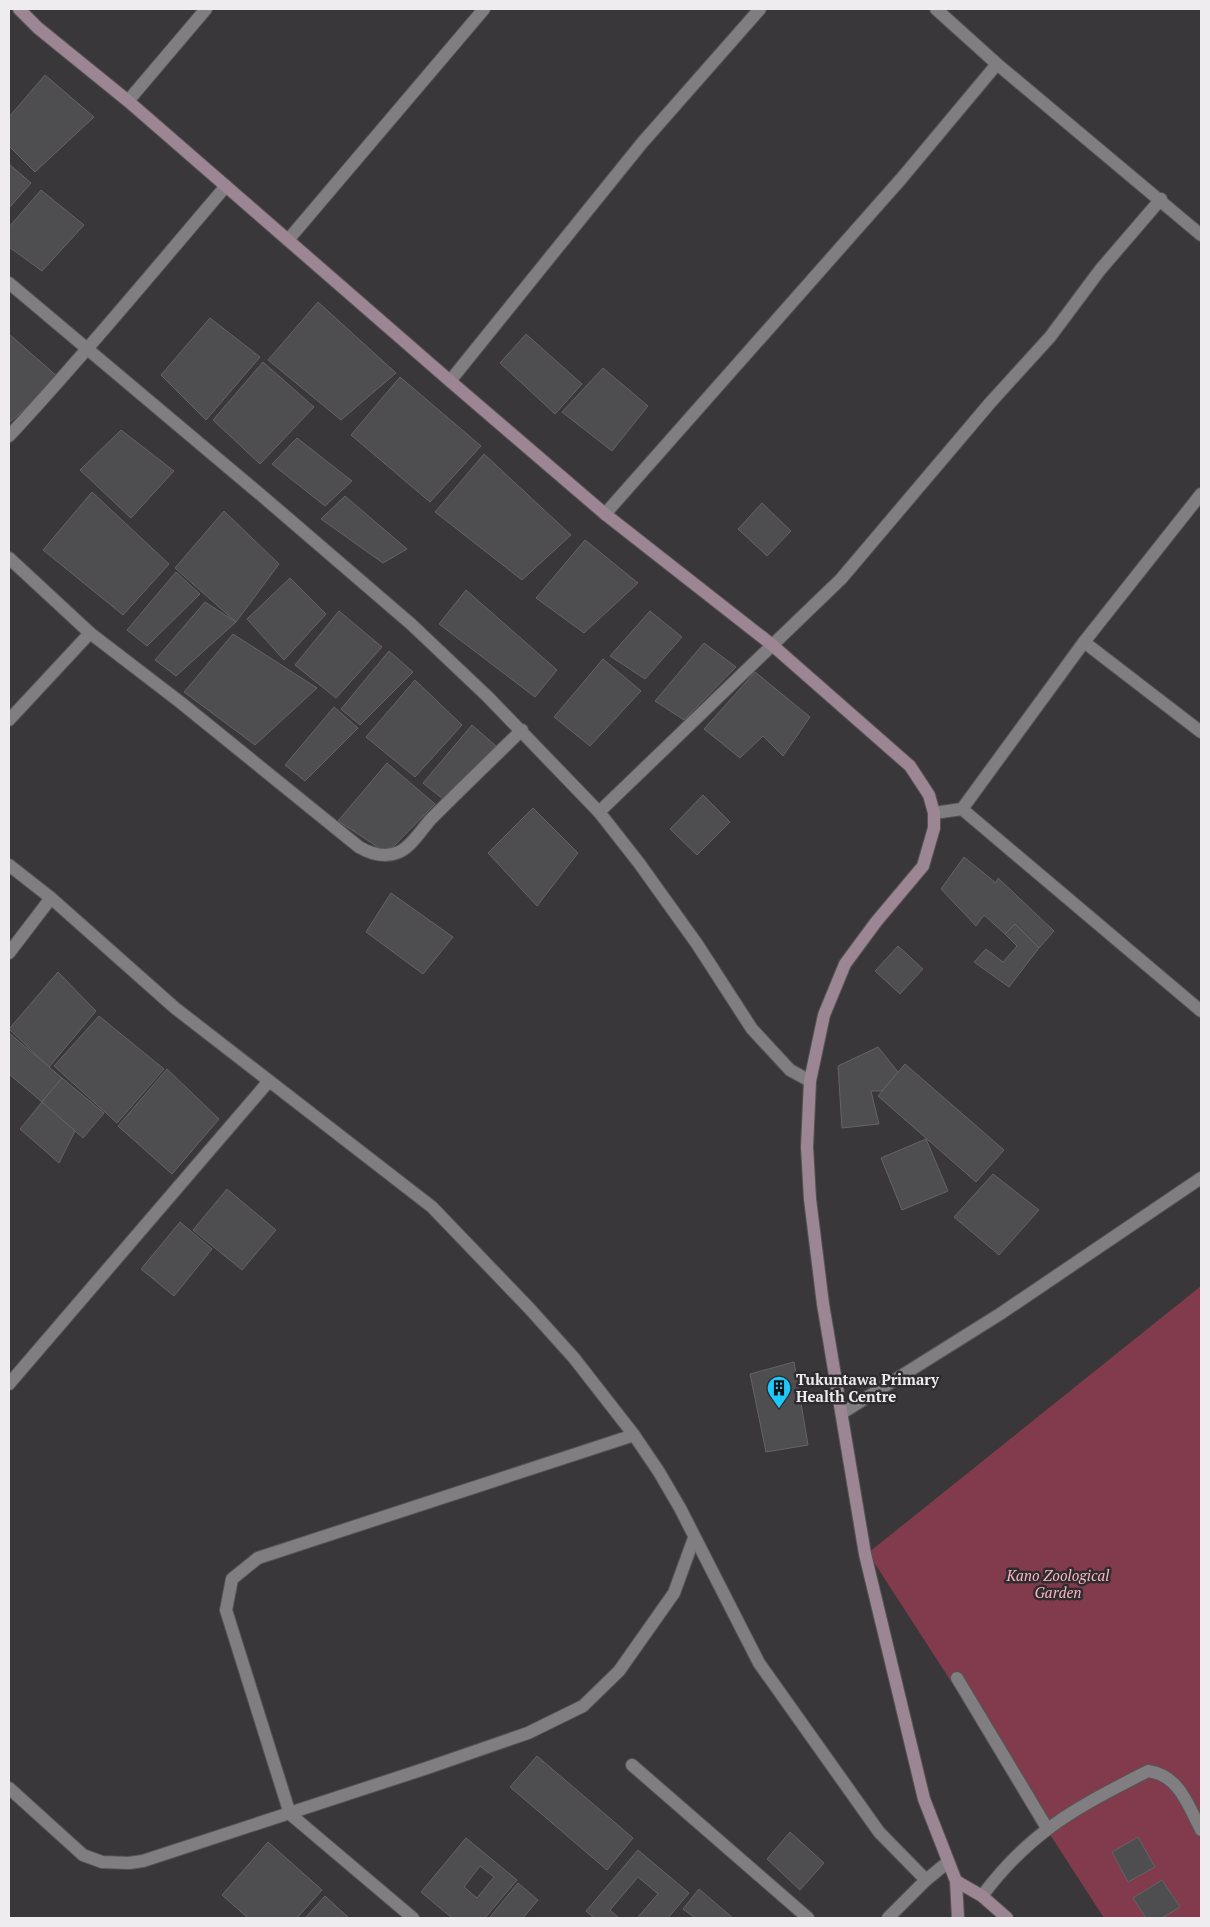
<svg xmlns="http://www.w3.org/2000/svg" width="1210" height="1927" viewBox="0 0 1210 1927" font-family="'PT Serif',serif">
	<rect width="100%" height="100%" fill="#3a373a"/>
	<!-- green -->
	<polygon fill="#823b4d" points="1201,1286 1201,1918 1104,1918 868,1553"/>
	<!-- building -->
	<g fill="#4e4d50" stroke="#656367" fill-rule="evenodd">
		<polygon points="45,75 94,117 35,172 9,146 9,117"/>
		<polygon points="9,164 31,183 9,208"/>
		<polygon points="41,190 84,225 42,271 9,247 9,227"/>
		<polygon points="318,302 396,373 341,420 268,360"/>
		<polygon points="210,318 260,357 206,420 161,375"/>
		<polygon points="9,334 59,378 9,423"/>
		<polygon points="526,334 582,384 555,414 500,363"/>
		<polygon points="263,362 314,407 260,464 213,420"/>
		<polygon points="603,368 648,406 612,451 562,412"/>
		<polygon points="400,377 481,446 430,502 351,435"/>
		<polygon points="121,430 174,471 131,518 80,470"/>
		<polygon points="297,438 352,481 325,506 272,464"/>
		<polygon points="484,454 571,535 522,580 435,512"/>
		<polygon points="92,492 169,564 123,615 43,550"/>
		<polygon points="345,496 407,549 383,563 321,519"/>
		<polygon points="762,503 791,531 767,556 738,529"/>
		<polygon points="224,511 279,564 236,622 175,568"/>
		<polygon points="585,540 638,583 584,633 536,598"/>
		<polygon points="176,572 200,594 147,646 127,630"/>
		<polygon points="290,578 326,614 284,660 247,619"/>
		<polygon points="466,590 557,670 535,697 439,624"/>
		<polygon points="205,602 236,622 176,676 155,660"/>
		<polygon points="339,611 382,647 336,698 295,665"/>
		<polygon points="650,611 682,637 645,679 610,656"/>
		<polygon points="233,634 317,688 255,745 184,692"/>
		<polygon points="704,643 736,667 684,720 655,701"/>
		<polygon points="389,651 413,672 360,725 341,709"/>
		<polygon points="603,659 641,691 590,746 554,717"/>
		<polygon points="755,672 810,717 783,756 763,736 740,758 704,729"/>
		<polygon points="415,680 462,725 415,777 366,737"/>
		<polygon points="334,707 358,728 305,781 285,765"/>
		<polygon points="472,725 496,746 443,799 423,783"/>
		<polygon points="387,763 435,804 387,853 338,821"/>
		<polygon points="703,795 730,822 697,855 670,829"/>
		<polygon points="533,808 578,853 537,906 488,853"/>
		<polygon points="964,857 996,883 998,878 1054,931 1039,948 1015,924 1005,934 984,915 976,926 941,889"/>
		<polygon points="391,893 453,937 423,974 366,932"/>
		<polygon points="1015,924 1039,948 1009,987 974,962 986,949 1003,962 1017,946 1005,934"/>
		<polygon points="898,946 923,969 900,994 875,971"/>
		<polygon points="58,972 96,1011 49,1067 9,1029"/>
		<polygon points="99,1016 164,1069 117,1123 54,1066"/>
		<polygon points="9,1033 62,1078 42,1102 9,1074"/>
		<polygon points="878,1047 898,1072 882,1091 871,1091 879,1124 842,1128 838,1066"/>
		<polygon points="905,1064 1004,1150 976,1182 878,1096"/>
		<polygon points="167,1069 219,1119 172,1174 118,1126"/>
		<polygon points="62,1078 104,1113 83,1138 42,1102"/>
		<polygon points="42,1102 75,1131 59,1163 20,1129"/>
		<polygon points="926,1139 948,1191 902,1210 881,1158"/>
		<polygon points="993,1174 1039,1210 999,1255 954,1217"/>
		<polygon points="227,1189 276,1230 242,1270 193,1230"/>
		<polygon points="180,1222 212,1249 174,1296 141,1269"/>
		<polygon points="794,1362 808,1445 766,1452 750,1374"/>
		<polygon points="537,1756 633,1838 607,1870 510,1787"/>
		<polygon points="790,1832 824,1863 800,1890 767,1859"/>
		<polygon points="1138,1837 1155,1867 1128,1882 1112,1852"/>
		<path d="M466,1838L517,1880L485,1918H452L421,1892ZM480,1866L494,1877L477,1898L464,1887Z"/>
		<polygon points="268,1842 322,1890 297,1918 248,1918 222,1895"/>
		<polygon points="638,1850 689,1893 668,1918 637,1918 658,1894 638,1877 610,1910 619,1918 594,1918 586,1911"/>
		<polygon points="1162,1880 1180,1907 1162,1918 1146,1918 1133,1898"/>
		<polygon points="518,1883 538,1900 523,1918 491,1918 490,1917"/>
		<polygon points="699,1889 733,1918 695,1918 683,1909"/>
		<polygon points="325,1896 349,1918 305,1918"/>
	</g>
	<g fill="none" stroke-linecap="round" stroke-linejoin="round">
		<defs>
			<g id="service">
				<polyline points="957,1678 1047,1828"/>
				<polyline points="632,1765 808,1918"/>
				<path d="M982,1896C1031,1830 1078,1807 1148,1771C1179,1775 1188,1805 1201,1830"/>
			</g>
			<g id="minor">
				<polyline points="936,9 997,64 1201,235"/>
				<polyline points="128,101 206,9"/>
				<polyline points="288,240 484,9"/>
				<polyline points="9,283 261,495 411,624 488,697 599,812 639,863 697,944 752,1029 790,1070 810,1081"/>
				<polyline points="450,381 642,143 760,9"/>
				<path d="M9,436C84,356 154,270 226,186"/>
				<polyline points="605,514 901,179 997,64"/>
				<path d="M9,558L90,633L180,702L359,847C371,854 385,858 399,852C412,846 421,830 431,819C461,789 491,760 522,730"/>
				<polyline points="1084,642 1201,732"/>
				<polyline points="9,720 90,633"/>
				<polyline points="962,809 1201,1011"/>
				<polyline points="599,812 841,579 990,403 1050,337 1100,270 1161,199"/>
				<polyline points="934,813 962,809 1084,642 1201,494"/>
				<polyline points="9,865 51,898 175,1008 432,1207 529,1308 574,1358 634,1435 659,1472 680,1508 759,1663 879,1832 926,1880"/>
				<polyline points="9,953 51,898"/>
				<polyline points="9,1384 269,1081"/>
				<polyline points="842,1413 1000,1314 1201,1178"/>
				<polyline points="9,1788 83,1855 102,1862 129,1863 143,1861 424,1769 528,1733 583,1706 619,1671 674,1593 694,1538"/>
				<polyline points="413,1918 290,1814 226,1610 232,1579 258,1558 634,1435"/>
			</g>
			<polyline id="tertiary" points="888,1918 926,1880 948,1862"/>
			<g id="secondary">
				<polyline points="19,9 38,28 128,101 450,381 605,514 771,644 910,766 929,795 934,813 934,828 923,866 876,922 845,964 824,1015 810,1081 807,1147 810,1199 823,1304 865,1554 924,1799 956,1881 958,1918"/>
				<polyline points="956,1881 982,1896 1007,1918"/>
			</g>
		</defs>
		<!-- service casing -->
		<use href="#service" stroke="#565456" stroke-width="14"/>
		<!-- minor casing -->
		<use href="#minor" stroke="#565456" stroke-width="14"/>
		<!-- tertiary casing -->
		<use href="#tertiary" stroke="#565456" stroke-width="14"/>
		<!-- secondary casing -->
		<use href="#secondary" stroke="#565456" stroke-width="14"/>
		<!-- service -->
		<use href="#service" stroke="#817e81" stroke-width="12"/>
		<!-- minor -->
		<use href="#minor" stroke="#817e81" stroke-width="12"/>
		<!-- tertiary -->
		<use href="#tertiary" stroke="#817e81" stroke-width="12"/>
		<!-- secondary -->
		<use href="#secondary" stroke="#9c8693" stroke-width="12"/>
	</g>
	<!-- icons -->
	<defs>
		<symbol id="building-pin" viewBox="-11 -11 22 30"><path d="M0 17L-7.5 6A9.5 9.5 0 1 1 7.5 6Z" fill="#1cc9fc" stroke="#2f2c2f"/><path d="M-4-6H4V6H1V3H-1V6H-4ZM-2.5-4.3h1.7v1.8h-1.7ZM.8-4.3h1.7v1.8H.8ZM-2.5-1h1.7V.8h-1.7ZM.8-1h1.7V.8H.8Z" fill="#111"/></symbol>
	</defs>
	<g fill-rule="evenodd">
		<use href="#building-pin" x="765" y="1374" width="28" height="38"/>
	</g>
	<g text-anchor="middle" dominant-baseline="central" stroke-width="5" stroke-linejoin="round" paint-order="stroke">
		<!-- poi labels -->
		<g font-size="15" font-weight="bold" fill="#eeecee" stroke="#2f2c2f" text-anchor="start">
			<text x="796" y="1379">Tukuntawa Primary<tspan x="796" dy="17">Health Centre</tspan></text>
		</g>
		<!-- park labels -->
		<g font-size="15" font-style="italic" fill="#fbb5c2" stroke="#2f2c2f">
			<text x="1058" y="1575">Kano Zoological<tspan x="1058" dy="17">Garden</tspan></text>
		</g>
	</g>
	<!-- border -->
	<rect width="1210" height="1927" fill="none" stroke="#eeecee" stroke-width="20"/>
</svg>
